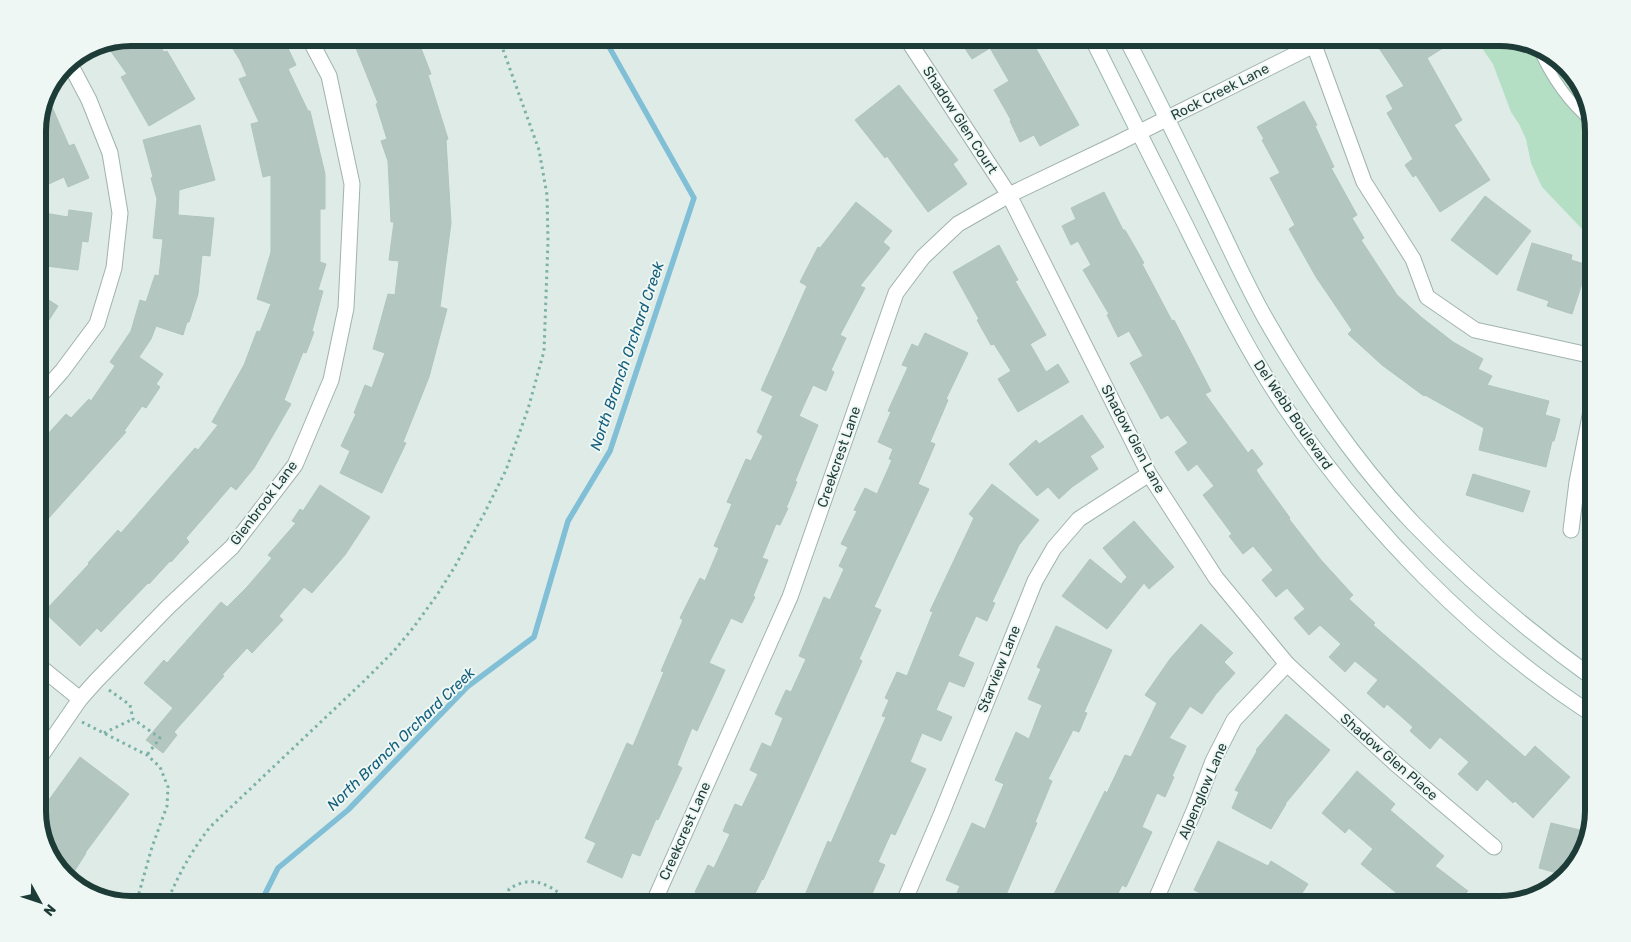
<svg xmlns="http://www.w3.org/2000/svg" width="1631" height="942" viewBox="0 0 1631 942" font-family="Rubik,sans-serif">
	<rect width="100%" height="100%" fill="#deebe6"/>
	<!-- green -->
	<polygon fill="#b4dfc4" points="1475,38 1500,38 1546,50 1578,79 1593,125 1593,234 1584,231 1542,187 1531,163 1526,139 1519,124 1511,112 1493,64"/>
	<g fill="none" stroke-linecap="round" stroke-linejoin="round">
		<!-- stream -->
		<polyline stroke="#80bfd6" stroke-width="5.5" points="260,904 278,868 348,810 467,687 534,637 568,521 610,451 694,198 608,45 609,38"/>
	</g>
	<!-- building -->
	<g fill="#b3c6c0" stroke="#b0c5be">
		<polygon points="131,38 154,38 164,52 167,51 195,99 149,126 121,77 127,74 105,43"/>
		<polygon points="226,38 283,38 296,65 288,69 308,111 310,111 325,174 325,209 320,209 320,262 326,264 318,290 323,291 312,331 314,332 306,353 303,352 284,400 291,404 254,468 236,490 231,486 186,538 189,542 171,562 170,561 149,584 148,583 101,632 97,628 80,646 44,612 89,564 88,563 118,530 121,533 195,448 198,450 218,425 212,422 244,365 257,331 260,332 271,304 257,299 271,252 271,175 263,177 251,124 259,122 239,79 247,76 240,60"/>
		<polygon points="368,38 417,38 431,74 428,75 448,139 446,140 451,223 440,307 447,309 429,377 403,442 406,443 382,493 340,473 350,451 341,446 356,414 354,413 365,385 372,388 385,353 373,349 388,294 395,295 399,261 389,260 394,222 391,222 388,161 381,141 387,139 376,104 378,103 354,43"/>
		<polygon points="958,38 1030,38 1079,125 1040,146 1034,135 1020,142 1010,121 1011,120 994,90 1009,81 990,48 972,59"/>
		<polygon points="1388,38 1459,38 1427,58 1462,120 1454,125 1490,180 1440,212 1416,175 1413,177 1405,165 1413,159 1387,113 1393,109 1386,96 1404,86 1377,45"/>
		<polygon points="899,85 958,160 953,164 967,184 928,212 887,156 885,158 855,120"/>
		<polygon points="49,100 69,146 74,144 89,178 68,187 64,177 38,189 38,125"/>
		<polygon points="1304,101 1317,125 1315,126 1334,167 1331,168 1357,215 1352,218 1364,238 1361,240 1397,295 1421,317 1453,342 1483,359 1478,369 1492,376 1487,385 1549,401 1545,415 1560,419 1554,441 1552,441 1546,467 1479,450 1484,428 1425,395 1424,396 1382,365 1348,334 1352,330 1316,277 1289,229 1295,225 1270,178 1280,173 1262,140 1264,139 1257,127"/>
		<polygon points="200,125 215,180 179,190 178,215 214,218 210,256 202,255 198,294 189,322 187,322 183,335 156,326 151,339 139,357 163,374 156,384 160,387 146,408 142,406 124,431 126,432 38,530 38,445 66,414 71,418 89,399 91,401 115,366 110,362 131,331 140,300 146,302 155,275 159,276 163,239 153,238 157,199 151,178 153,177 143,140"/>
		<polygon points="1104,192 1123,230 1125,230 1144,263 1142,264 1172,321 1174,320 1211,391 1205,394 1248,453 1252,449 1263,464 1256,470 1261,478 1290,518 1289,519 1321,560 1353,595 1349,599 1375,623 1373,625 1525,757 1535,746 1570,777 1533,818 1515,801 1513,803 1487,779 1477,791 1458,774 1469,762 1440,737 1430,749 1410,731 1413,727 1387,704 1384,708 1367,693 1378,680 1355,661 1345,672 1329,657 1341,644 1320,625 1309,635 1294,618 1305,609 1287,588 1276,597 1262,580 1273,570 1253,546 1243,554 1229,536 1232,534 1203,495 1214,486 1197,464 1188,471 1175,452 1188,443 1168,415 1161,419 1130,363 1143,356 1129,331 1118,337 1107,315 1109,314 1083,270 1091,265 1078,241 1071,245 1062,226 1076,219 1071,208"/>
		<polygon points="1485,196 1531,231 1497,275 1451,240"/>
		<polygon points="856,202 892,231 883,242 890,248 860,286 865,288 840,335 846,338 831,370 834,372 826,391 813,385 799,416 818,425 795,481 797,482 786,508 788,508 780,525 776,524 762,558 768,560 753,596 755,597 742,623 731,618 709,663 725,670 697,731 692,728 677,765 682,768 658,820 656,819 640,856 632,853 622,878 587,862 596,843 585,838 627,743 633,746 664,672 661,671 683,620 680,618 700,578 705,581 719,548 714,546 732,504 727,502 746,459 751,461 763,436 757,432 773,396 761,390 807,286 800,282 818,247 820,248"/>
		<polygon points="69,210 92,213 88,242 82,241 78,270 38,265 38,212 68,217"/>
		<polygon points="1532,243 1572,255 1571,260 1588,265 1572,314 1547,306 1549,301 1517,290"/>
		<polygon points="999,245 1018,280 1015,281 1046,335 1030,344 1046,372 1058,364 1069,382 1018,412 998,379 1011,371 994,344 991,345 977,320 979,319 953,272"/>
		<polygon points="38,293 58,306 38,337"/>
		<polygon points="925,333 968,353 946,399 948,400 930,442 935,444 918,484 929,489 874,607 881,610 859,659 862,661 763,880 762,879 750,904 698,904 702,895 695,892 708,865 714,868 730,834 723,831 735,804 742,807 758,774 750,770 762,743 771,747 783,718 775,714 786,690 791,692 806,659 799,656 824,597 830,600 844,569 839,566 848,547 841,544 857,511 854,510 865,488 877,494 892,460 889,459 893,449 878,442 891,412 888,411 908,367 902,365 912,344 918,347"/>
		<polygon points="1082,415 1104,447 1090,456 1098,469 1072,487 1059,499 1048,487 1037,496 1009,464 1036,440 1039,444"/>
		<polygon points="1473,474 1530,491 1523,512 1466,495"/>
		<polygon points="992,484 1039,520 1019,545 992,602 995,603 987,621 976,616 958,656 974,663 964,687 949,681 936,710 952,717 941,741 922,733 910,762 926,769 895,835 891,833 878,862 885,865 871,896 860,892 854,904 828,904 805,895 828,841 831,843 886,717 882,716 889,700 885,698 897,672 907,676 933,612 930,611 974,518 969,514"/>
		<polygon points="320,485 370,517 345,555 312,593 304,587 279,616 283,620 252,653 247,648 222,675 224,676 174,732 177,735 163,753 146,740 173,708 144,683 164,660 167,663 221,602 227,607 247,587 272,558 268,555 296,523 292,521 300,509 303,511"/>
		<polygon points="1134,521 1174,567 1149,589 1144,583 1107,629 1062,596 1090,559 1121,584 1127,577 1103,548"/>
		<polygon points="1201,624 1233,653 1224,662 1235,673 1216,694 1202,714 1190,706 1169,738 1186,746 1172,776 1174,777 1165,797 1157,793 1142,827 1152,832 1126,887 1122,885 1113,904 1049,904 1105,791 1107,793 1125,755 1131,757 1157,703 1145,695 1170,659"/>
		<polygon points="1056,626 1112,650 1084,712 1087,713 1079,732 1073,730 1048,779 1052,781 1035,822 1037,823 1002,904 952,904 960,886 946,880 972,823 985,829 1004,784 995,780 1016,732 1029,739 1042,705 1028,699 1041,669 1037,667"/>
		<polygon points="1286,714 1330,750 1285,804 1286,804 1271,829 1232,808 1239,792 1235,790 1257,751 1256,750"/>
		<polygon points="80,757 129,794 85,853 86,853 70,878 53,863 38,815"/>
		<polygon points="1357,771 1395,804 1390,810 1444,856 1435,866 1468,891 1465,894 1478,904 1410,904 1361,864 1373,849 1349,828 1345,833 1322,813"/>
		<polygon points="1551,823 1588,832 1581,857 1564,875 1539,868"/>
		<polygon points="1218,841 1268,866 1271,861 1308,884 1295,904 1222,904 1194,890"/>
	</g>
	<g fill="none" stroke-linecap="round" stroke-linejoin="round">
		<defs>
			<path id="lane" d="M1538,48C1551,77 1568,102 1592,122"/>
			<g id="street">
				<polyline points="1310,38 1314,45 1364,182 1413,259 1427,297 1475,330 1593,356"/>
				<polyline points="911,45 1009,195 1149,474 1216,578 1287,664 1396,764 1494,847"/>
				<polyline points="38,398 62,371 97,324 114,268 120,213 110,153 89,100 69,62"/>
				<polyline points="1571,530 1577,482 1593,401"/>
				<polyline points="38,665 80,699"/>
				<polyline points="38,760 80,699 96,681 168,607 232,547 295,465 331,380 346,308 352,184 329,76 309,38"/>
				<polyline points="653,904 790,597 896,293 923,257 958,224 1009,195 1116,144 1314,45"/>
				<polyline points="903,904 941,815 1035,581 1054,548 1079,519 1149,474"/>
				<polyline points="1154,904 1196,806 1213,761 1234,720 1287,664"/>
			</g>
			<g id="secondary">
				<path d="M1092,38C1122,99 1153,161 1184,222C1215,285 1246,349 1285,407C1366,527 1472,636 1593,715"/>
				<path d="M1126,38C1156,95 1184,153 1212,211C1229,246 1245,282 1264,316C1304,387 1357,464 1413,523C1468,580 1529,632 1593,678"/>
			</g>
		</defs>
		<!-- lane casing -->
		<use href="#lane" stroke="#a1b3ae" stroke-width="12"/>
		<!-- street casing -->
		<use href="#street" stroke="#a1b3ae" stroke-width="17"/>
		<!-- secondary casing -->
		<use href="#secondary" stroke="#9cb8b0" stroke-width="17"/>
		<!-- path -->
		<g stroke="#7bb1a6" stroke-width="3" stroke-dasharray="2.5 4" stroke-linecap="butt">
			<polyline points="109,690 130,705 133,719 160,738 147,755"/>
			<polyline points="82,722 147,755 160,767 168,787 167,806 152,847 136,904"/>
			<polyline points="104,733 133,719"/>
			<path d="M166,904C179,874 190,853 210,827L364,681L393,652L413,628L437,595L454,568L484,514L506,470L528,409L544,351L548,241L547,195L539,150L501,44L500,38"/>
			<path d="M507,904L509,889C537,871 553,890 576,904"/>
		</g>
		<!-- lane -->
		<use href="#lane" stroke="#fff" stroke-width="10"/>
		<!-- street -->
		<use href="#street" stroke="#fff" stroke-width="15"/>
		<!-- secondary -->
		<use href="#secondary" stroke="#fff" stroke-width="15"/>
	</g>
	<g text-anchor="middle" dominant-baseline="central" stroke-width="4" stroke-linejoin="round" paint-order="stroke">
		<!-- street labels -->
		<g font-size="14" fill="#1e3c37" stroke="#eef7f4">
			<text transform="translate(1220 92) rotate(-27)">Rock Creek Lane</text>
			<text transform="translate(960 120) rotate(57)">Shadow Glen Court</text>
			<text transform="translate(1293 415) rotate(56)">Del Webb Boulevard</text>
			<text transform="translate(1133 439) rotate(62)">Shadow Glen Lane</text>
			<text transform="translate(839 457) rotate(-71)">Creekcrest Lane</text>
			<text transform="translate(264 503) rotate(-53)">Glenbrook Lane</text>
			<text transform="translate(999 669) rotate(-68)">Starview Lane</text>
			<text transform="translate(1389 757) rotate(41)">Shadow Glen Place</text>
			<text transform="translate(1203 791) rotate(-67)">Alpenglow Lane</text>
			<text transform="translate(685 831) rotate(-66)">Creekcrest Lane</text>
		</g>
		<!-- water labels -->
		<g font-size="15" font-style="italic" fill="#135f7c" stroke="#eef7f4">
			<text transform="translate(627 356) rotate(-71)">North Branch Orchard Creek</text>
			<text transform="translate(401 739) rotate(-44)">North Branch Orchard Creek</text>
		</g>
	</g>
	<!-- crop -->
	<path d="M0 0H1631V942H0ZM131 46H1500A85 85 0 0 1 1585 131V811A85 85 0 0 1 1500 896H131A85 85 0 0 1 46 811V131A85 85 0 0 1 131 46Z" fill="#eef7f4" fill-rule="evenodd"/>
	<path fill="none" stroke="#1e3c37" stroke-width="6" d="M131 46H1500A85 85 0 0 1 1585 131V811A85 85 0 0 1 1500 896H131A85 85 0 0 1 46 811V131A85 85 0 0 1 131 46Z"/>
	<!-- north arrow -->
	<g transform="translate(40 902) rotate(130)" stroke="#eef7f4" stroke-width="4" paint-order="stroke">
	<path d="M0-4L9 19L0 12L-9 19Z" fill="#1e3c37"/>
	<text y="-8" font-size="14" font-weight="bold" text-anchor="middle" fill="#1e3c37">N</text>
	</g>
</svg>
